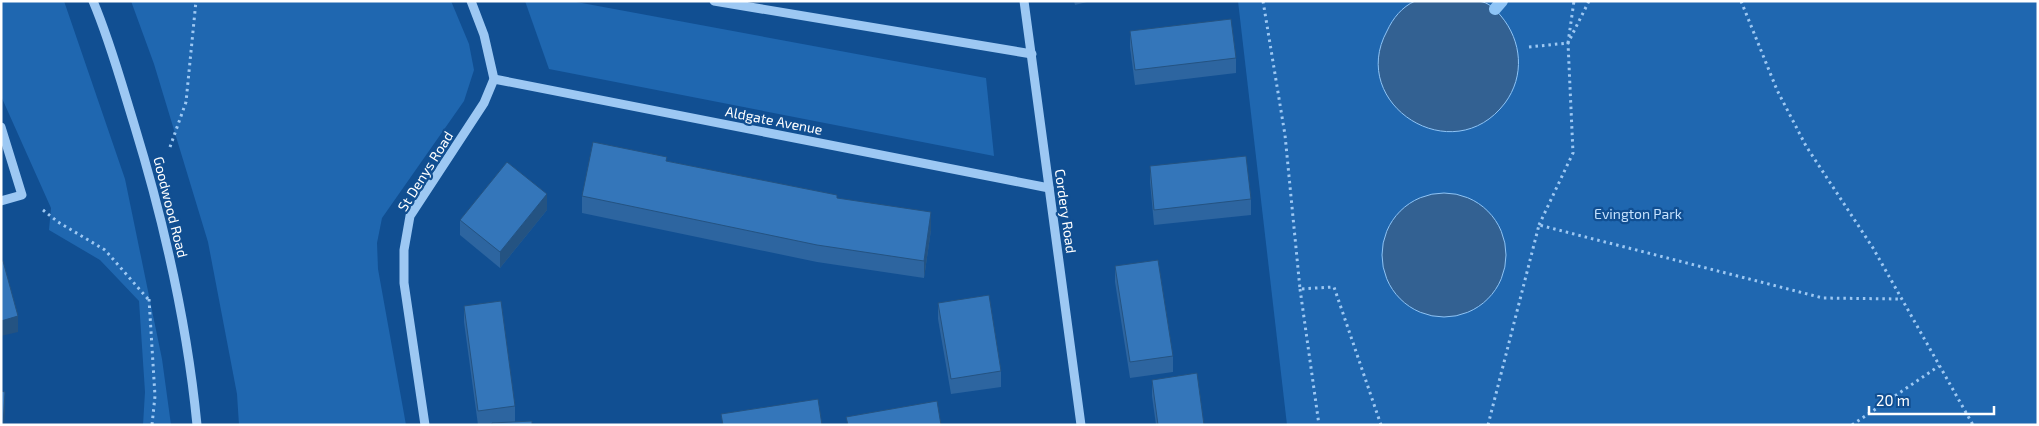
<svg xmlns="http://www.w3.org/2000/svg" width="2039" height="426" viewBox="0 0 2039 426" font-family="'Exo 2',sans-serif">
	<rect width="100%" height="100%" fill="#114f92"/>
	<!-- green -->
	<g fill="#1f67b0">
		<polygon points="1,1 64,1 125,179 162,359 171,425 143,425 145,392 139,301 100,260 49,230 51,208 1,96"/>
		<polygon points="131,1 451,1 469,44 474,70 464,101 382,218 377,243 378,269 406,425 239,425 237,394 208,242 154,64"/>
		<polygon points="525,1 571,1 986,78 994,156 549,69"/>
		<polygon points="1238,1 2038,1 2038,425 1287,425"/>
	</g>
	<!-- water -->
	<g fill="#336192" stroke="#8ec4f6">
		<path d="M1415,1C1431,1 1448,1 1464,1C1470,1 1478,0 1483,2C1490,4 1496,10 1501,16C1522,41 1525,76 1505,103C1453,172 1347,104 1387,31C1393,18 1402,7 1415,1Z"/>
		<circle cx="1444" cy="255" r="62"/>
	</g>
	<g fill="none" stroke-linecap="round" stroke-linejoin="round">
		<!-- stream -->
		<polyline stroke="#8ec4f6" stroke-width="12" points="1495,9 1502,1"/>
		<!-- path -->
		<g stroke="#9dc8f3" stroke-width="3" stroke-dasharray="2.5 4" stroke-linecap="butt">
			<polyline points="1263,1 1285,135 1300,289 1334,287 1381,425"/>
			<polyline points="1741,1 1777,90 1806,146 1873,248 1973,425"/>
			<polyline points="1529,47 1568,43 1574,1"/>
			<polyline points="170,147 186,102 196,1"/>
			<polyline points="43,210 58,222 105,250 148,299"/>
			<polyline points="1539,225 1573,153 1568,43 1589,1"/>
			<polyline points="1300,289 1319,425"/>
			<polyline points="149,299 155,396 152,425"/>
			<polyline points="1488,425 1539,225 1823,298 1901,299"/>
			<polyline points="1852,425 1939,366"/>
		</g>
		<!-- minor -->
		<g stroke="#9dc8f3" stroke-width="9">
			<path d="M93,1C110,41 121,82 134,124C164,222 187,322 197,425"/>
			<polyline points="714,1 1032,54"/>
			<polyline points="1024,1 1081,425"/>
			<polyline points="494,79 1049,188"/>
			<polyline points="1,127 22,195 1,201"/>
			<polyline points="425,425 404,283 404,250 410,216 484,103 494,79 484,35 471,1"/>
		</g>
	</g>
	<!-- wall -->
	<g fill="#2d65a0">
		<polygon points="1074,1 1091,1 1075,5"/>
		<polygon points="1130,31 1236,58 1236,73 1135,85 1130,47"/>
		<polygon points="667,161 837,198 931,230 924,278 817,262 582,213 582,196"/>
		<polygon points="1150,166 1251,199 1251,215 1154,225 1150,182"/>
		<polygon points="547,210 500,268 460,235 460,220"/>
		<polygon points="1115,266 1173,356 1173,372 1130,378 1115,282"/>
		<polygon points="938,303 1001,371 1001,387 951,394 938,319"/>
		<polygon points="464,306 515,406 515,422 532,425 478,425 464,322"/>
		<polygon points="1152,380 1204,425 1156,425 1152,396"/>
	</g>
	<!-- shaded-wall -->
	<g fill="#245382">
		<polygon points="547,194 547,210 500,268 500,252"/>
		<polygon points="931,212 931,230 924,278 924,261"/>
		<polygon points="18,316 18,332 1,336 1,321"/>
		<polygon points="5,392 5,411 4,425 3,425"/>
	</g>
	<!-- building -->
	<g fill="#3476ba" stroke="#245382">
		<polygon points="1231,19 1236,58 1135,70 1130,31"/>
		<polygon points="593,142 667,157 666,161 837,195 837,198 931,212 924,261 817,245 582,196"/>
		<polygon points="1246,156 1251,199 1154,210 1150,166"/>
		<polygon points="507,162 547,194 500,252 460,220"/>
		<polygon points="1158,260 1173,356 1130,362 1115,266"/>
		<polygon points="1,261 3,261 18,316 1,321"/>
		<polygon points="989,295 1001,371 951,379 938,303"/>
		<polygon points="501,301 515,406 478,411 464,306"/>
		<polygon points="1197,373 1204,425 1158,425 1152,380"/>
		<polygon points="1,391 5,392 3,425 1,425"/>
		<polygon points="818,399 822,425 723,425 721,414"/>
		<polygon points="937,401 941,425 848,425 846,417"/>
		<polygon points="532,421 532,425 492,425 492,423"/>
	</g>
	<g text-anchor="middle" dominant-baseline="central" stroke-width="4.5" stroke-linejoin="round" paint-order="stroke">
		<!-- street labels -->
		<g font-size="14" fill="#fff" stroke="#114f92">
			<text transform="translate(774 120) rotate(11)">Aldgate Avenue</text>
			<text transform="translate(425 171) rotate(-58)">St Denys Road</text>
			<text transform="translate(171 207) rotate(76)">Goodwood Road</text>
			<text transform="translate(1066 211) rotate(82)">Cordery Road</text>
		</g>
		<!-- park labels -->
		<g font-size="14" fill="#c5e1fd" stroke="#114f92">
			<text x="1638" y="213">Evington Park</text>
		</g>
	</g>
	<!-- border -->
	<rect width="2039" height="426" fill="none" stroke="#ffffff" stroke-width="5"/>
	<!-- scale -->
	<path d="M1869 406v8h125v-8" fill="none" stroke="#ffffff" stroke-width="2.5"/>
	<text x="1876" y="406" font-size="15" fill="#ffffff" stroke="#114f92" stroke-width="4" paint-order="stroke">20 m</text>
</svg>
